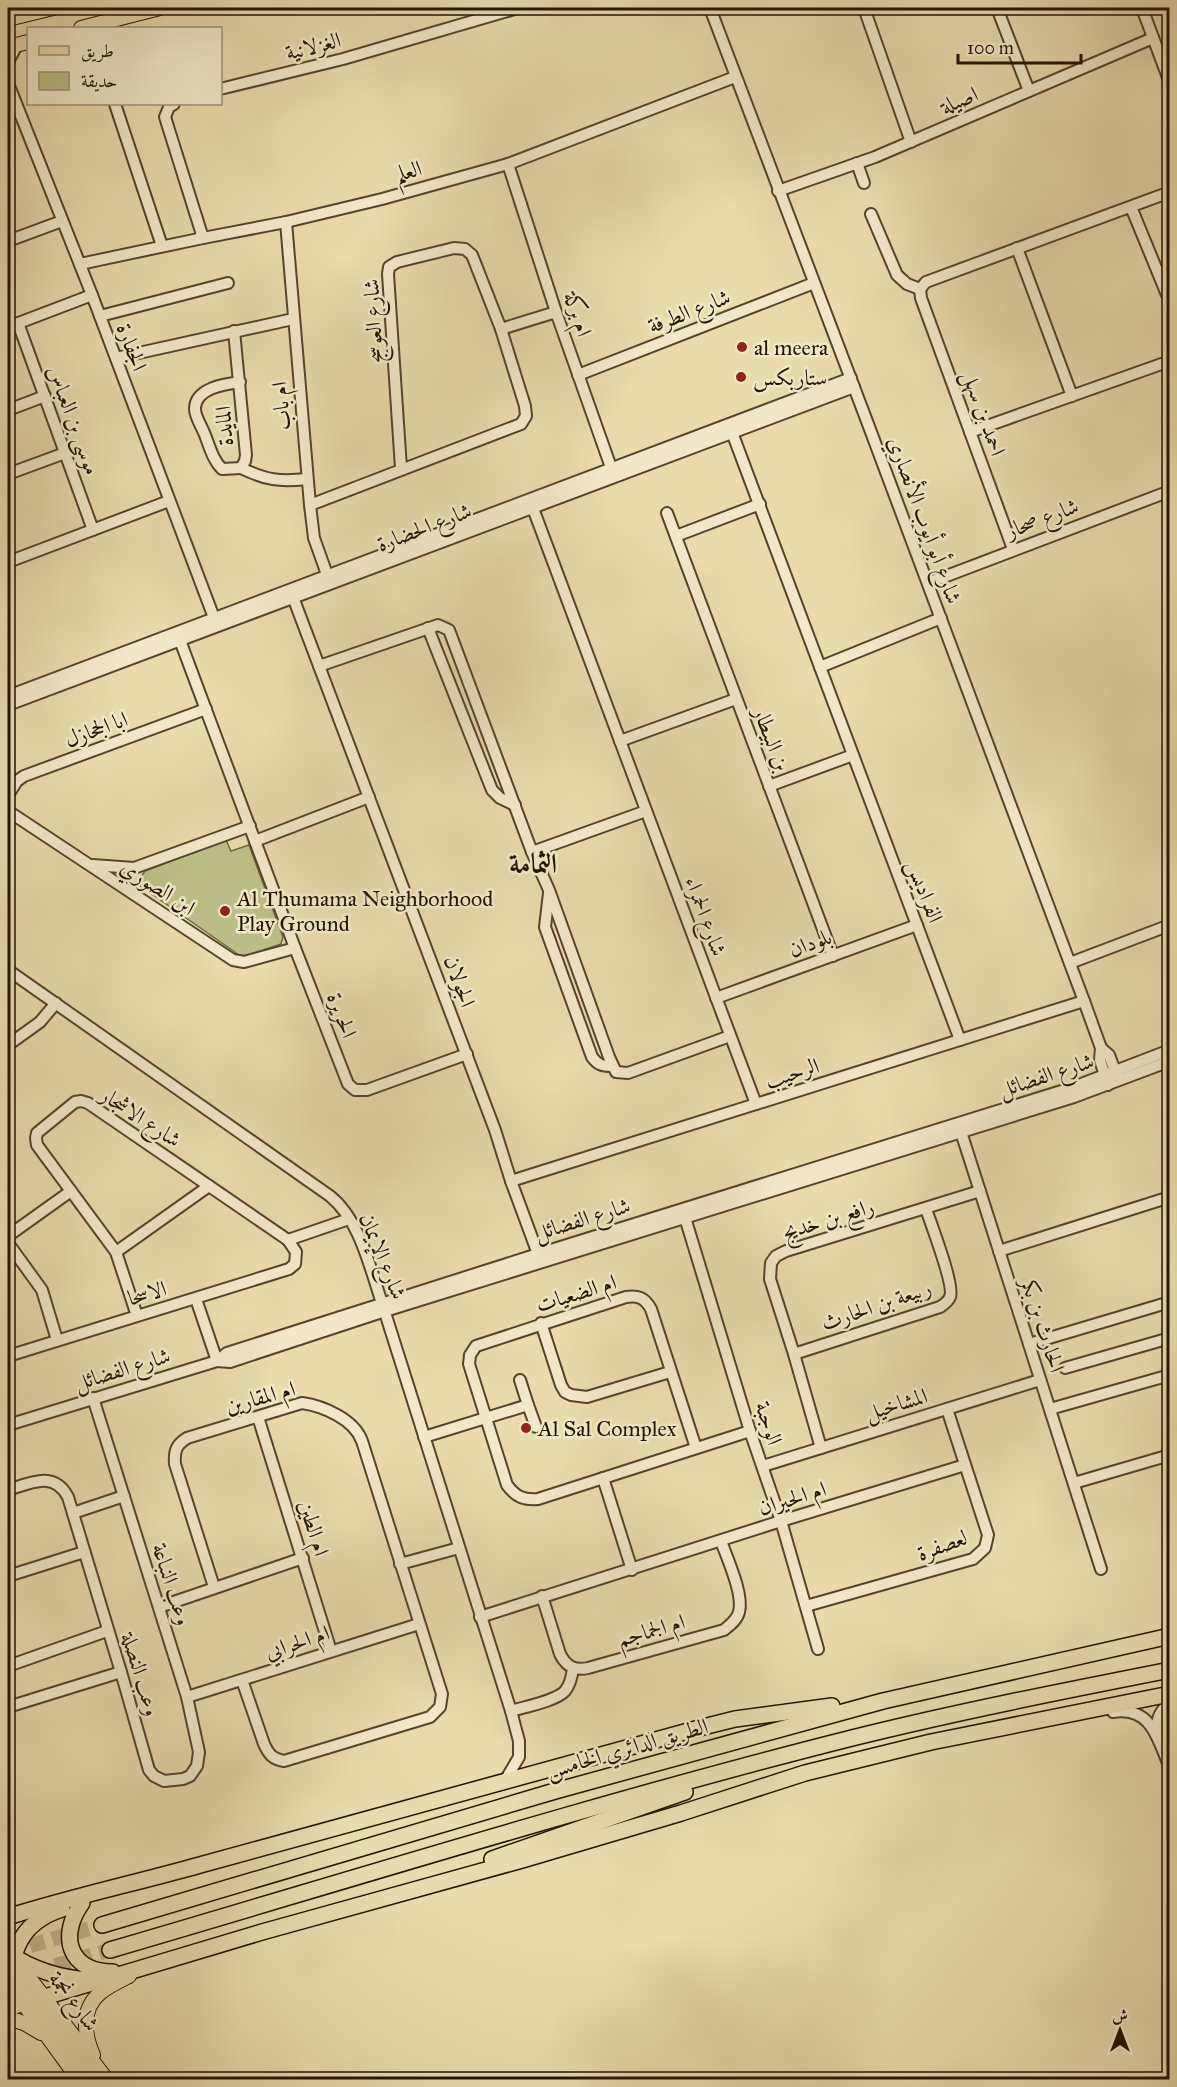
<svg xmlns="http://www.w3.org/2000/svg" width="1177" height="2087" viewBox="0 0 1177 2087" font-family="'IM FELL Great Primer',Amiri,serif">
	<rect width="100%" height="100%" fill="#e9dbac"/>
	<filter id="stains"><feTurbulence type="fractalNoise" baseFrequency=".00333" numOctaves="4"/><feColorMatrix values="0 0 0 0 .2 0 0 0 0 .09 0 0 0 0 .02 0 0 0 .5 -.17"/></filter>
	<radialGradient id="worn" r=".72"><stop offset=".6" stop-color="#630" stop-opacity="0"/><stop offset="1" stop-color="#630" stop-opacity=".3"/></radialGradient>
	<!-- green -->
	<polygon fill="#bbbe86" stroke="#706844" stroke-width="1.5" points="226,840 231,851 249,845 283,937 281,944 242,957 139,885 138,881 145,871"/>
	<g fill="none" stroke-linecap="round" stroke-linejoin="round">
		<!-- highway-tunnel -->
		<g stroke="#c2b38a" stroke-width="15" stroke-dasharray="15 8" stroke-linecap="butt">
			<polyline points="8,1952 102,1925"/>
			<polyline points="33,1972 110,1950"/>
		</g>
		<defs>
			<g id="minor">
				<polyline points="710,8 868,424 1084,1001 1101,1048 1100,1060 1108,1085"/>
				<polyline points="864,8 911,142"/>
				<polyline points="997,8 1029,91"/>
				<polyline points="1142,8 1170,83"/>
				<polyline points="8,62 17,45"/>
				<polyline points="8,83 92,295 216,623"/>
				<polyline points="220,89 343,59 518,8"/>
				<polyline points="115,104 162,246"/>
				<polyline points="174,104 169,107 165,117 203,238"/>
				<polyline points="857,163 864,183"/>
				<polyline points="508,164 556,312 613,473"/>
				<polyline points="778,191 875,157 1153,38"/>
				<polyline points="1131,207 1170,302"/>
				<polyline points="871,214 897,275 907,284 920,289"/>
				<polyline points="286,222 310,505 314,538 329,580"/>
				<polyline points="8,241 62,221"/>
				<polyline points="1017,248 1072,396"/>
				<polyline points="80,264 203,238 286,222 382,199 508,164 735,77"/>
				<polyline points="100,316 228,283"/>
				<polyline points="18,323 93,530"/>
				<polyline points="8,327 92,295"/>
				<polyline points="501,329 556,312"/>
				<path d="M234,331L246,455L245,461L241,468L222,469C213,460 210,448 205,435C202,427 195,417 195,409C195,388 225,384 240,382"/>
				<polyline points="116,358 293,319"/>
				<polyline points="578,375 814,283"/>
				<polyline points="8,410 45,396"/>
				<polyline points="730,427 960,1040"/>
				<polyline points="970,432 1170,361"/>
				<path d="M241,468C266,480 279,482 307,479"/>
				<polyline points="8,474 65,453"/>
				<polyline points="531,503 756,1104"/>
				<polyline points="310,505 521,424 526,416 525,406 501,329 472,255 465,249 454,248 397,262 389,267 388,274 401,468"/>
				<polyline points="667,513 833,956"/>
				<polyline points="676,536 760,504"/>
				<polyline points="1013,549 921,298 920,289 926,282 1170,192"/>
				<polyline points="8,562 169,501"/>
				<polyline points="928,583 1170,491"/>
				<polyline points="291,592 495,1130 511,1181 538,1254 537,1260"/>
				<polyline points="428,628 492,790 500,798 515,805"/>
				<polyline points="178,635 295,948 348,1084 355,1090 367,1090 467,1054"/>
				<polyline points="319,666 438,625 449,630 532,852 549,890 609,1057 616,1072 628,1073 730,1036"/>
				<polyline points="820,667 941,618"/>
				<polyline points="8,696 851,378"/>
				<polyline points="8,705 854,387"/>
				<polyline points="620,741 736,699"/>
				<polyline points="769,786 853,755"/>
				<polyline points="8,795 17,781 24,776 206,709"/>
				<polyline points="8,811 233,960 244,962 295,948"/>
				<polyline points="255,841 369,797"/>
				<polyline points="532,852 646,811"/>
				<polyline points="93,865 134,868 250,826"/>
				<path d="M549,893L545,927L592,1057C598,1065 602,1066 612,1066"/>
				<polyline points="1070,963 1170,925"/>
				<path d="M8,970L330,1196C360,1220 370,1268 382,1303L511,1711L519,1741V1757L506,1779"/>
				<polyline points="716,998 917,925"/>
				<polyline points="8,1045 40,1022 56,1003"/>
				<polyline points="1101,1048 1109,1055 1118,1079"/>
				<polyline points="963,1127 961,1132 1101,1569"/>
				<polyline points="511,1181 1084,1001"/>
				<polyline points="683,1211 750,1431 781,1521 818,1649"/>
				<polyline points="8,1236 71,1191"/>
				<polyline points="288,1240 349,1219"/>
				<polyline points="8,1243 42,1290 57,1340"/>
				<polyline points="999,1251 1170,1197"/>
				<polyline points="116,1252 209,1186"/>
				<polyline points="196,1299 217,1361"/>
				<polyline points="541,1323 561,1385 565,1392 571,1395 587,1397 670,1372"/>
				<polyline points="1029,1344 1170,1302"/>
				<path d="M794,1354L940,1307C943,1305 948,1302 950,1297C955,1286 931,1224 926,1209"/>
				<polyline points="8,1356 289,1269 295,1264 296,1252 288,1240 88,1103 81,1101 75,1102 37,1133 36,1138 37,1145 116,1252 137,1316"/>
				<polyline points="217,1361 230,1362 385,1311 1074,1097 1170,1061"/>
				<polyline points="1065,1368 1170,1338"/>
				<polyline points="528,1405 536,1427"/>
				<polyline points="1050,1409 1170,1375"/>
				<polyline points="258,1417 331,1651"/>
				<polyline points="8,1425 217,1361 227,1353 538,1254 1071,1088 1170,1050"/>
				<polyline points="424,1437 528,1405 520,1380"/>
				<path d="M696,1448L651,1309C645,1298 638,1295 626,1297L476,1346L470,1355L469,1364L507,1485C516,1497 523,1500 538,1499C609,1476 680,1454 750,1431"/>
				<polyline points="821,1448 794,1354 770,1279 771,1263 776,1256 786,1251 980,1191"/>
				<polyline points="763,1466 1040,1380"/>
				<polyline points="603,1478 632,1570"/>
				<polyline points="1074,1483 1170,1455"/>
				<path d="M8,1490C30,1483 54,1470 68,1497L121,1672L149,1770L154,1776L164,1781L183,1779L190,1776L197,1766L199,1752L187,1697L93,1398"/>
				<polyline points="73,1513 124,1496"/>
				<polyline points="400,1564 459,1548"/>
				<polyline points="8,1576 84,1552"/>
				<path d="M214,1587L175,1464C174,1451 176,1445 187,1438L302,1403C323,1406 354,1419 362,1441L442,1694L440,1707L430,1717L284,1761C273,1759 269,1755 264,1744L242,1680"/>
				<path d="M542,1596L560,1654C566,1666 574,1671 588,1668L724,1630C730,1625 737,1620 739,1612C744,1595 727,1558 721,1541"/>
				<polyline points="806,1606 973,1559 985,1548 988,1535 947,1409"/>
				<polyline points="159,1607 303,1558"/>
				<polyline points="480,1617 781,1521 965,1465"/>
				<polyline points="8,1666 107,1631"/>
				<polyline points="187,1697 419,1624"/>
				<polyline points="8,1707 121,1672"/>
				<path d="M511,1711C524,1707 556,1701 565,1691C570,1685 572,1676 573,1668"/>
				<path d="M1113,1712C1152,1706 1158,1740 1170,1768"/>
				<path d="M1157,1736C1156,1721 1158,1712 1170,1703"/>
			</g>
			<g id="major">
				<polyline points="8,19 53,8"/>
				<polyline points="81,28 160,8"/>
				<polyline points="8,47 28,42"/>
				<polyline points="14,1958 107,2080"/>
				<polyline points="8,1982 79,2080"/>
				<polyline points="8,2018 24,2023 41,2033"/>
				<path d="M93,2055C84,2034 81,2009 100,1993C108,1986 119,1981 129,1976"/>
			</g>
			<g id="highway">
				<polyline points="492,1859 685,1792"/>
				<path d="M82,1903C58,1936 69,1972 113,1972"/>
				<path d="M8,1917C71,1897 136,1883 200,1865C367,1818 535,1773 703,1727L735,1719L832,1706"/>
				<polyline points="102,1925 555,1791 883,1701 1170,1636"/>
				<path d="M110,1950C356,1878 602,1801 852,1738C957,1712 1063,1691 1170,1670"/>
				<path d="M8,1953C33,1970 58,1978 89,1980"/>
				<polyline points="8,1971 23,1985 93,2080"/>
				<path d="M8,1982C14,1945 24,1921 62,1909"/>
				<polyline points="8,2008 262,1932 522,1860 681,1813 805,1773 931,1742 1170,1694"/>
			</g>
		</defs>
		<!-- minor casing -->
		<use href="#minor" stroke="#56442d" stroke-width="14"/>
		<!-- major casing -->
		<use href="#major" stroke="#251203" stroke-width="16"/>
		<!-- highway casing -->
		<use href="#highway" stroke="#251203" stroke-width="18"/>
		<!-- minor -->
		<use href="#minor" stroke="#f1e8c9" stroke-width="10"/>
		<!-- major -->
		<use href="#major" stroke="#e9dbac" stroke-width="14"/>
		<!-- highway -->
		<use href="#highway" stroke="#e9dbac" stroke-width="15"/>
	</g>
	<!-- markers -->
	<g fill="#8f2418" stroke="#f1e8c9" stroke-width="2">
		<circle cx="742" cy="347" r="6"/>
		<circle cx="741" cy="377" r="6"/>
		<circle cx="225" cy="911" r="6"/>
		<circle cx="526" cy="1428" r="6"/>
	</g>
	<g text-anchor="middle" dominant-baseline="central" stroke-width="5" stroke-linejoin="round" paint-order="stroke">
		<!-- street labels -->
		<g font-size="22" fill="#251203" stroke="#f1e8c9">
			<text transform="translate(313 46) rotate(-14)">الغزلانية</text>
			<text transform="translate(959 100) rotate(-23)">اصيلة</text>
			<text transform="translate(408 171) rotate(-16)">العلم</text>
			<text transform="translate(689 311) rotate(-21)">شارع الطرفة</text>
			<text transform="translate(578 314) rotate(71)">ام بركة</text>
			<text transform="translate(373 321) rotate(-93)">شارع العوسج</text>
			<text transform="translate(132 347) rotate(69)">الجفارة</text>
			<text transform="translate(281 406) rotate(-95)">ام باب</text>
			<text transform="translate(984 413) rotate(70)">احمد بن سهل</text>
			<text transform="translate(74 420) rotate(70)">موسى بن العباس</text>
			<text transform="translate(224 426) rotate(-94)">المايدة</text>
			<text transform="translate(1042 518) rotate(-21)">شارع صحار</text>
			<text transform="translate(925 520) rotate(70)">شارع أبو أيوب الأنصاري</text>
			<text transform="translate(424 527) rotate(-21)">شارع الحضارة</text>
			<text transform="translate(96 729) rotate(-20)">ابا الجحازل</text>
			<text transform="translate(772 739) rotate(69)">بن البيطار</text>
			<text transform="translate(158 887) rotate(33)">ابن الصوري</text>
			<text transform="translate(925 891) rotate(69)">الفراديس</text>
			<text transform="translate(706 916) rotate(70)">شارع الحمراء</text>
			<text transform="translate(810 943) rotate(-20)">بلودان</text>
			<text transform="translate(460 981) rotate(70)">الجولان</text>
			<text transform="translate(342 1015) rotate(69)">الحريرة</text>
			<text transform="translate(792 1073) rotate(-17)">الرحيب</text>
			<text transform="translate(1046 1075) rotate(-18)">شارع الفضائل</text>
			<text transform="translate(141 1117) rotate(33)">شارع الاشجار</text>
			<text transform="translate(582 1219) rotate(-17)">شارع الفضائل</text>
			<text transform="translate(828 1219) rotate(-17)">رافع بن خديج</text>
			<text transform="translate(383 1256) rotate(68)">شارع الإيمان</text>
			<text transform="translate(147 1293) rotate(-16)">الاسحا</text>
			<text transform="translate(576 1293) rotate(-17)">ام الضعيات</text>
			<text transform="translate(876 1305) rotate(-19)">ربيعة بن الحارث</text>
			<text transform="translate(1043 1325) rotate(72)">الحارث بن بكر</text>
			<text transform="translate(122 1369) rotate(-17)">شارع الفضائل</text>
			<text transform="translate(260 1397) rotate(-15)">ام المقارين</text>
			<text transform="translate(896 1404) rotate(-17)">المشاخيل</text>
			<text transform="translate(769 1423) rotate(72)">الوجبة</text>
			<text transform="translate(792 1498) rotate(-17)">ام الحيران</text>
			<text transform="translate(314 1528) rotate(73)">ام الطين</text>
			<text transform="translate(942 1545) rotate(-20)">لعصفرة</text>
			<text transform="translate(172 1584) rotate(72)">وعب النباعة</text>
			<text transform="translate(651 1630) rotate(-16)">ام الجماجم</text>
			<text transform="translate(297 1642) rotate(-18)">ام الحرابي</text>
			<text transform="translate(141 1674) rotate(73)">وعب النصلة</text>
			<text transform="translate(627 1748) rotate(-16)">الطريق الدائري الخامس</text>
			<text transform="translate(74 2001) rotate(53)">شارع نجمة</text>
		</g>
		<!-- poi labels -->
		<g font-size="22" fill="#251203" stroke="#f1e8c9" text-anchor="start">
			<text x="754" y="347">al meera</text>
			<text x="753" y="377">ستاربكس</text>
			<text x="237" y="898">Al Thumama Neighborhood<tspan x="237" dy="25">Play Ground</tspan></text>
			<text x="538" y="1428">Al Sal Complex</text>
		</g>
		<!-- district labels -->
		<g font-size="28" font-weight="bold" fill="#251203" stroke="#f1e8c9">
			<text x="533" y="863">الثمامة</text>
		</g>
	</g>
	<!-- margin -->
	<rect width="1177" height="2087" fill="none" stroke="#e9dbac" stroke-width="30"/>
	<rect x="9" y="9" width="1159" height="2069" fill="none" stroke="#251203" stroke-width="3"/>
	<rect x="15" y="15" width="1147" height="2057" fill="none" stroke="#251203" stroke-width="1.5"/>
	<!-- legend -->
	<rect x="27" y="27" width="195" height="78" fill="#f1e8c9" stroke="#9f927a" stroke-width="1.5"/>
	<rect x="39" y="46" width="30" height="9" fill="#e9dbac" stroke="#9f927a" stroke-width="1.5"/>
	<text x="81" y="57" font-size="18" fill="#251203">طريق</text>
	<rect x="39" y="72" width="30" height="18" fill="#bbbe86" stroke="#9f927a" stroke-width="1.5"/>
	<text x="81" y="87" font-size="18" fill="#251203">حديقة</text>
	<!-- north arrow -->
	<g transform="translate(1120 2030)" stroke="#f1e8c9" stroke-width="4.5" paint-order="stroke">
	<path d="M0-4.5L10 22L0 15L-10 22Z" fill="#251203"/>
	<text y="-9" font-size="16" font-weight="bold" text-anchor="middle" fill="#251203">ش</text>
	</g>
	<!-- scale -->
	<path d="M958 54v9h123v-9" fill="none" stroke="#251203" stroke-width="3"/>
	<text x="967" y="54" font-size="18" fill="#251203" stroke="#f1e8c9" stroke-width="4.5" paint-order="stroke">100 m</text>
	<rect width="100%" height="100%" filter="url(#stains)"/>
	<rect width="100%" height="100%" fill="url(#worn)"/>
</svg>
